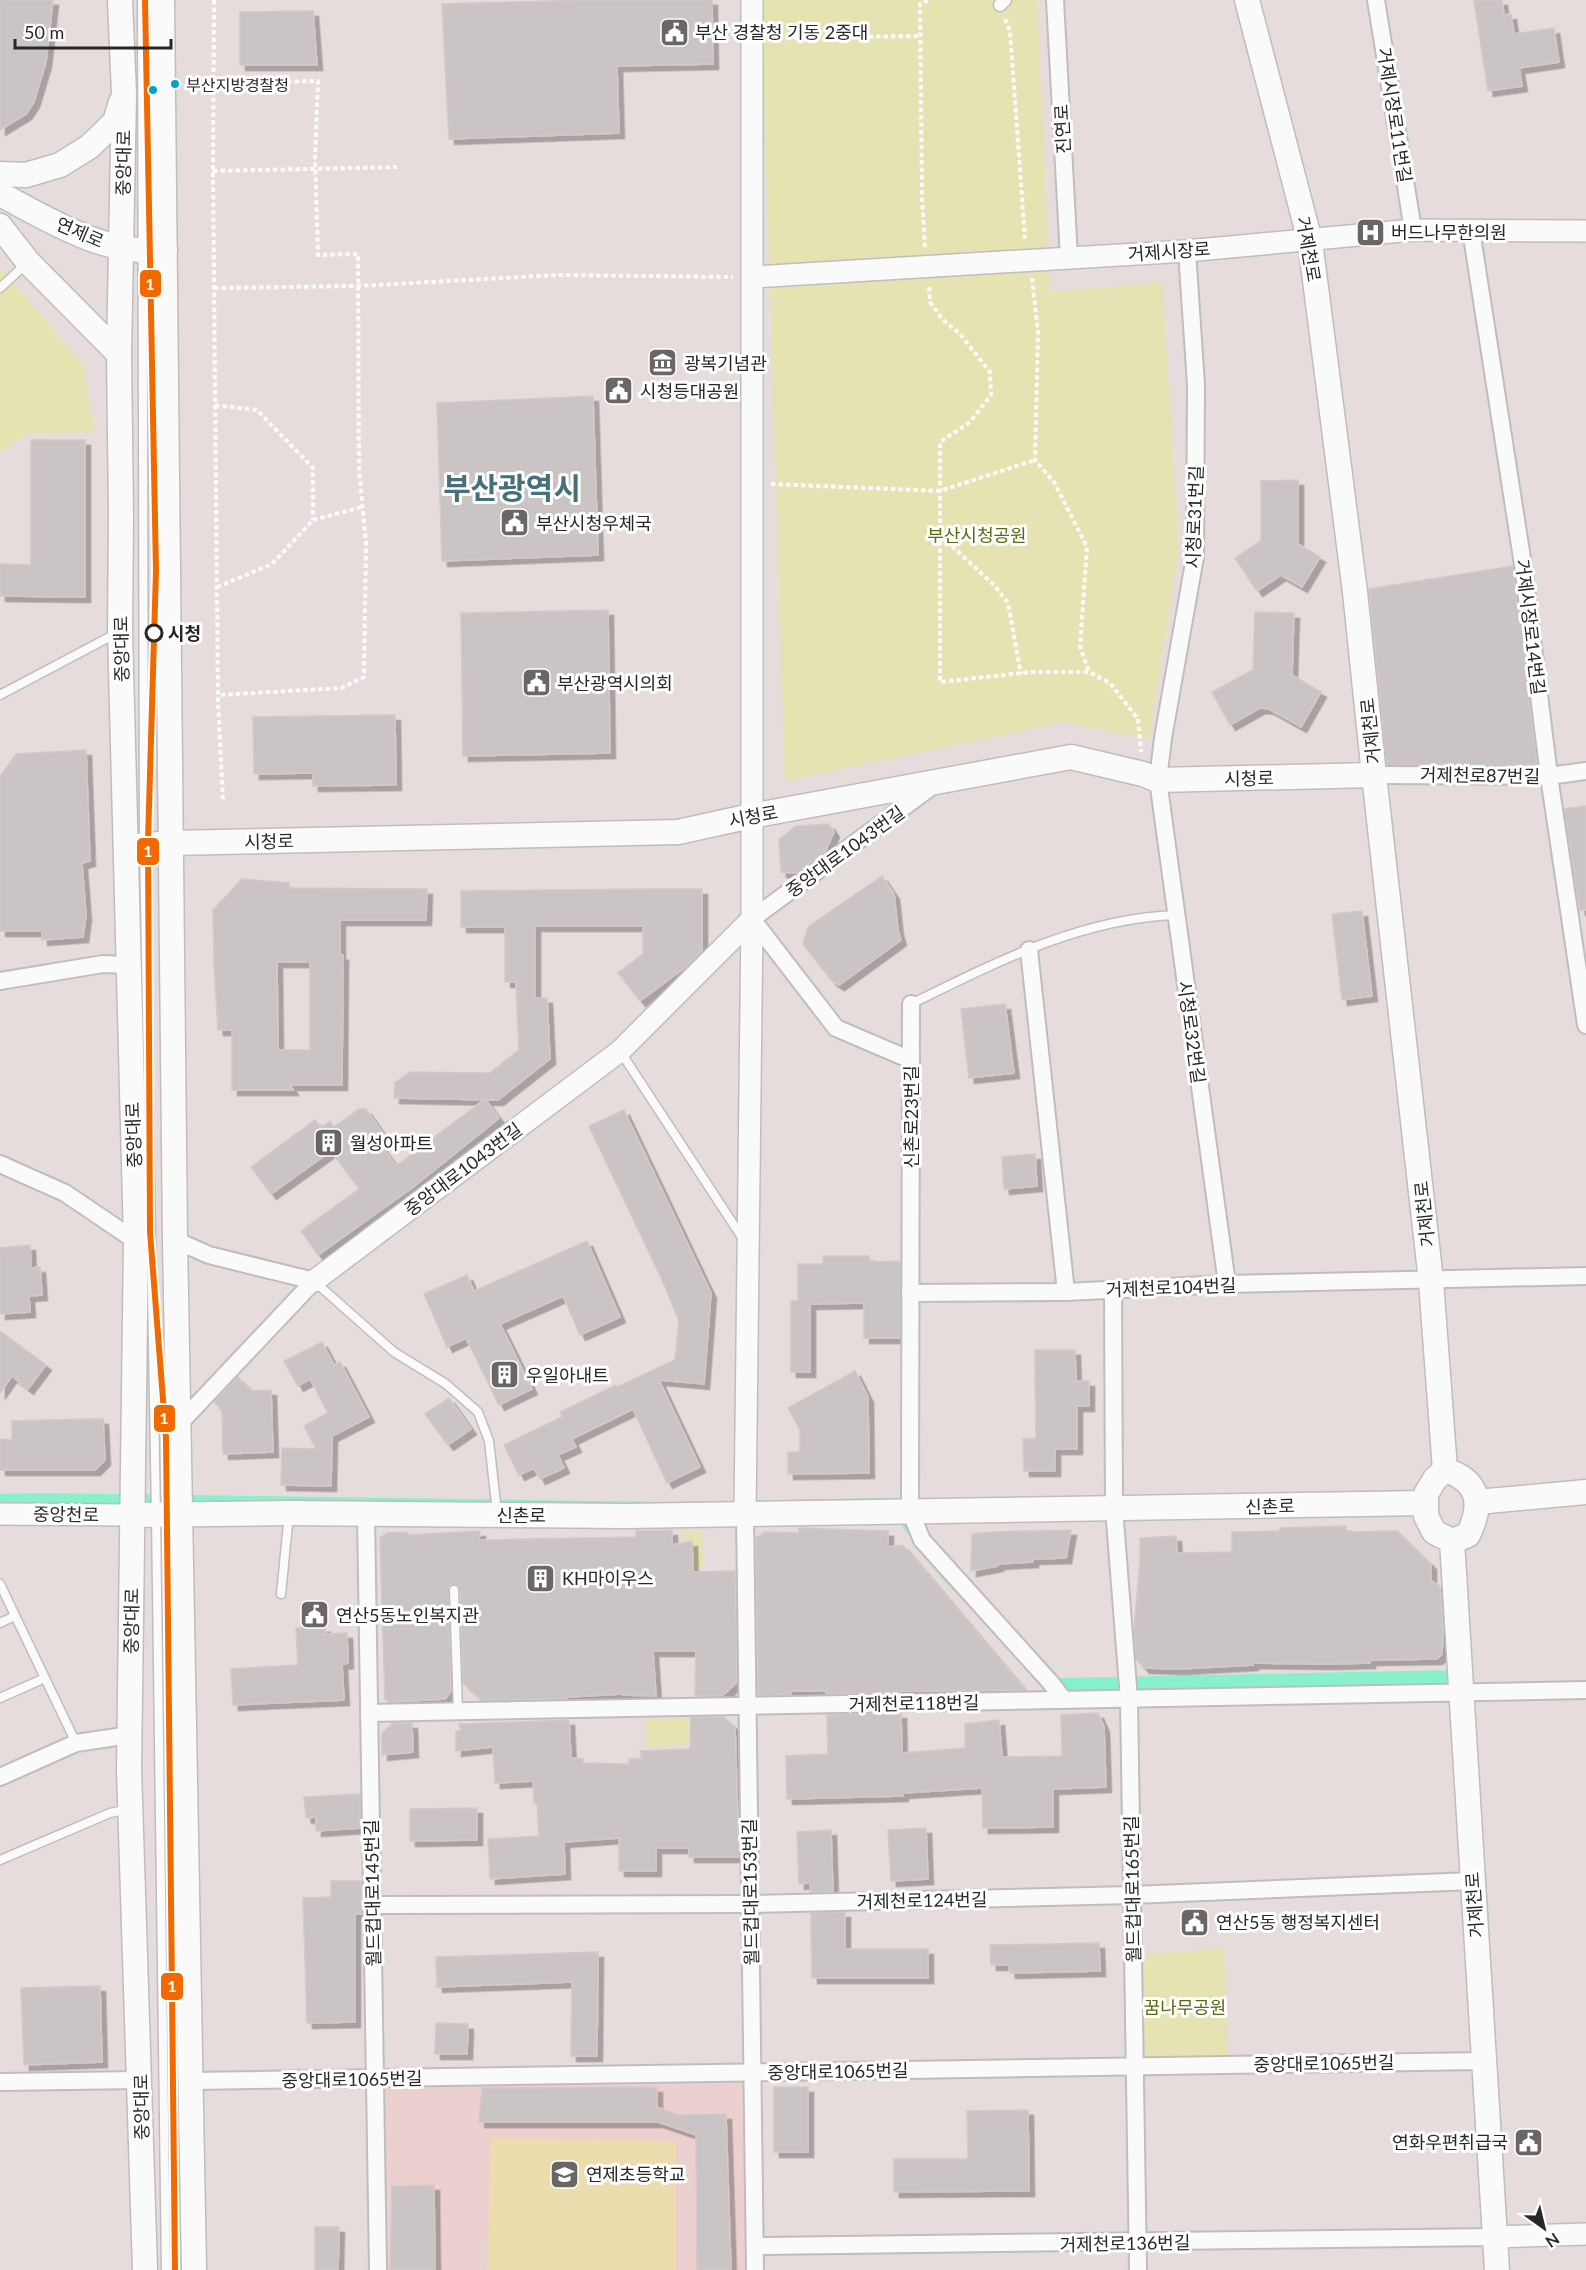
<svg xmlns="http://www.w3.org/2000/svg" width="1586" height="2270" viewBox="0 0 1586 2270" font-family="Lato,'Noto Sans KR',sans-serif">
	<defs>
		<filter id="shadow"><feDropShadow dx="5.5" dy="5.5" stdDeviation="0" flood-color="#0004"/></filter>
	</defs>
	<rect width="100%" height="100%" fill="#e7dcdc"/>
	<!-- education -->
	<polygon fill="#ecd0cf" points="753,2072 755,2270 378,2270 375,2078"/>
	<!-- green -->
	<g fill="#e5e3b1">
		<polygon points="761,0 1037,0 1050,292 1162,282 1179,549 1149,739 1064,722 785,781"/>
		<polygon points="2,269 83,365 95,432 27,434 0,452 0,271"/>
		<polygon points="682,1530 702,1532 703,1567 693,1567 693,1540 685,1540"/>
		<polygon points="688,1718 689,1744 647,1748 646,1720"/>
		<polygon points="1224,1948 1228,2059 1144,2060 1143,1955"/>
	</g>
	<!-- pitch -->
	<polygon fill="#ecddae" points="491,2138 675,2141 675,2270 487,2270"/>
	<!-- water -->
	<polygon fill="#88f0ca" points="41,1493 669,1502 890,1498 1059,1678 1456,1670 1455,1698 1066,1707 941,1577 899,1522 0,1524 0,1494"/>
	<!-- building -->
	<g fill="#cbc4c4" stroke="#d2c9c8" stroke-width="1.5" fill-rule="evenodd" filter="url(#shadow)">
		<polygon points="0,0 53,0 46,62 34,102 26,114 0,130"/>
		<polygon points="583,0 712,0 713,64 617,66 619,133 449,139 442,4"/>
		<polygon points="1474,0 1502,0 1504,15 1511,14 1514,34 1554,28 1559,62 1519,68 1522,86 1488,91"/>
		<polygon points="313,11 317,65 240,65 240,12"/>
		<polygon points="593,396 598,555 442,561 437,403"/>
		<polygon points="31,440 85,440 85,597 0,596 0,564 31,565"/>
		<polygon points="1298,480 1298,544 1320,557 1302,587 1281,575 1257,591 1235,558 1261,541 1261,481"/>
		<polygon points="1513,566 1537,765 1387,765 1369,589"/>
		<polygon points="608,610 610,753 463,756 461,613"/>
		<polygon points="1255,612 1294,613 1292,675 1321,692 1301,727 1269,709 1260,708 1230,725 1212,692 1253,670"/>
		<polygon points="395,715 396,785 313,786 313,773 254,774 253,717"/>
		<polygon points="86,750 90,861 82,863 86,915 83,937 42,940 42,931 0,931 0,777 16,754"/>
		<polygon points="1586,806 1586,910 1580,910 1564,809"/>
		<polygon points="829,824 834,832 825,852 797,873 781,872 779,839 796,826"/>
		<polygon points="882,876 894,894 898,930 901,940 839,985 832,981 803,944 808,927"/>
		<path d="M242,879L289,883V888L427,889L426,920H340V955H343L342,1085H290L293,1090H232V1030H218L214,962L213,910ZM277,962H310V1050H278Z"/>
		<polygon points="643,889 702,889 702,951 687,966 640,1001 618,973 643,954 643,926 535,926 535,998 547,998 550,1059 498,1100 394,1098 395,1083 410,1072 490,1073 519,1050 516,982 505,982 505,927 461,927 461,891"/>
		<polygon points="1362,911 1372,996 1342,1000 1332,914"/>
		<polygon points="1005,1004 1014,1073 969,1078 961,1009"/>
		<polygon points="485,1099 499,1118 412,1188 318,1255 301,1231 359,1189 331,1151 271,1194 251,1167 315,1120 321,1128 330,1121 334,1127 359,1109 366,1109 384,1135 377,1140 396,1166"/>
		<polygon points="624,1110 711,1293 704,1384 659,1380 700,1467 667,1483 633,1409 572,1439 576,1447 558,1455 564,1468 540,1479 534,1468 519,1475 504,1445 562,1417 560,1412 616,1385 617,1387 675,1360 679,1321 663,1282 589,1126"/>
		<polygon points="1035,1154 1037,1186 1004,1189 1002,1157"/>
		<polygon points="587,1241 620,1317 580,1335 563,1296 500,1324 532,1389 499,1405 466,1338 447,1347 424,1294 467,1275 474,1291"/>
		<polygon points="30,1245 31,1268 40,1267 42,1295 29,1296 30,1312 0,1314 0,1248"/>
		<polygon points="823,1256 869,1256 870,1262 900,1261 900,1338 864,1338 864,1303 810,1304 810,1372 791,1372 791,1301 798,1301 798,1264 823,1264"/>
		<polygon points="0,1331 46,1365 28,1389 12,1376 0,1393"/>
		<polygon points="322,1342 334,1365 340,1362 369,1417 332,1436 331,1486 281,1485 282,1448 316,1449 304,1426 328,1413 310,1379 298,1386 284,1361"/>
		<polygon points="1035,1350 1075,1350 1076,1381 1089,1381 1089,1406 1077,1406 1077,1449 1055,1449 1055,1471 1024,1471 1023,1439 1036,1439"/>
		<polygon points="855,1371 868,1397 869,1473 788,1474 788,1452 800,1452 800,1430 788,1408"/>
		<polygon points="238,1377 252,1391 271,1390 273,1452 223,1454 222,1410 214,1402"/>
		<polygon points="449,1398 471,1429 448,1445 425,1414"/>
		<polygon points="92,1419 103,1419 105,1460 95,1470 0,1470 0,1439 12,1440 12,1421"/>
		<polygon points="1346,1526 1346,1532 1397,1531 1431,1564 1431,1581 1440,1586 1443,1631 1442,1654 1437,1659 1370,1660 1370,1663 1328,1664 1253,1663 1253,1665 1179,1669 1144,1668 1136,1659 1134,1630 1140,1561 1140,1538 1176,1536 1177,1553 1232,1552 1232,1532 1280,1531 1280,1528"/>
		<polygon points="799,1528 888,1531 888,1547 903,1545 1025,1690 901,1691 901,1692 826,1694 826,1691 791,1691 791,1695 758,1695 756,1538 765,1532 799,1533"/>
		<polygon points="672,1530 672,1545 692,1541 693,1572 735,1571 737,1682 722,1696 695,1696 696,1651 653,1651 656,1696 622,1695 622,1694 567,1697 567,1699 482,1700 463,1683 460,1590 454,1584 450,1585 448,1590 451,1691 445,1699 388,1702 385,1699 380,1538 387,1533 407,1532 408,1535 480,1531 479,1540 636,1537 636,1531"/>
		<polygon points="1071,1530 1066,1558 1033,1559 1033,1562 998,1564 998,1566 971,1571 972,1534 992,1532"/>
		<polygon points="325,1627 325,1634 347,1633 348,1663 342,1664 344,1700 233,1705 231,1669 298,1665 296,1628"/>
		<polygon points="901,1713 902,1753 965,1748 965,1724 999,1720 1002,1757 1062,1756 1061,1715 1098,1713 1104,1727 1106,1787 1053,1789 1053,1827 983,1828 982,1788 903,1793 903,1796 787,1799 786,1756 828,1754 827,1715"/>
		<polygon points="691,1717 724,1717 735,1727 739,1857 689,1857 689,1848 656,1848 656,1871 619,1871 619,1838 564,1842 565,1874 490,1879 488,1839 539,1836 537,1803 534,1803 533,1781 495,1783 493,1747 456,1751 456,1731 461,1730 459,1724 569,1720 571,1758 583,1759 583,1763 629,1764 629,1759 642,1759 640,1751 690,1749"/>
		<polygon points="393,1723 412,1723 413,1752 382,1755 382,1733"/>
		<polygon points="360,1794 360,1828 316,1831 316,1817 306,1818 304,1797"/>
		<polygon points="477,1808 477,1840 410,1841 410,1809"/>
		<polygon points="926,1828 928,1879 891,1881 888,1830"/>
		<polygon points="831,1830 833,1892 811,1892 810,1883 799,1884 797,1832"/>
		<polygon points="331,1881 361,1881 362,1914 355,1914 355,2022 307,2023 303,1898 331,1897"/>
		<polygon points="845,1912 845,1949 928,1949 928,1978 812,1978 811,1913"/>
		<polygon points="1099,1943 1100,1971 1010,1973 1009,1965 991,1965 990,1945"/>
		<polygon points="598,1952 597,2056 571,2056 572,1982 437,1987 436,1957"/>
		<polygon points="100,1986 102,2062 24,2065 21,1988"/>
		<polygon points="436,2023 468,2024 467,2054 435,2054"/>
		<polygon points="657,2087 657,2107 678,2115 726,2114 731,2270 697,2270 696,2135 658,2122 479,2122 482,2088"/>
		<rect x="774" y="2087" width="34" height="65"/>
		<polygon points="1028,2110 1029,2191 894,2192 894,2159 968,2159 967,2111"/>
		<polygon points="434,2185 435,2270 390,2270 392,2186"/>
		<polygon points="315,2227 339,2227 338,2270 315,2270"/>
	</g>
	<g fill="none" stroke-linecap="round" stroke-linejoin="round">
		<defs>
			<g id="service">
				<polyline points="142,0 144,845 156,1514 166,2270"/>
				<polyline points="0,288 26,264"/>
				<polyline points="0,695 117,633"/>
				<path d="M911,1004C994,963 1082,918 1176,915"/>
				<polyline points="620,1051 743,1239"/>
				<polyline points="315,1282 394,1352 446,1384 478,1412 489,1441 497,1512"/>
				<polyline points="0,1584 76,1743"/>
				<polyline points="454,1590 458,1712"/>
				<polyline points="281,1594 289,1514"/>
				<polyline points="0,1623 15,1616"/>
				<polyline points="0,1698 45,1678"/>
				<polyline points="0,1860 110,1813 128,1809"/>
			</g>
			<polyline id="pedestrian" points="1000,5 1005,0"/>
			<g id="minor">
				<polyline points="1055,0 1069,258"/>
				<polyline points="1376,0 1413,230"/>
				<polyline points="1471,230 1523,565 1549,776 1586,1025"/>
				<polyline points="1187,251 1196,385 1195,557 1163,738 1158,780 1227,1284"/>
				<polyline points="1374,775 1549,776 1586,771"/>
				<polyline points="1029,950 1066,1292"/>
				<polyline points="0,981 103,964 128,965"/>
				<polyline points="911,1004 910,1511 922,1540 1050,1682 1064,1700"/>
				<polyline points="911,1060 836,1028 752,919 935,784"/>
				<polyline points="0,1164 65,1193 136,1241"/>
				<polyline points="175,1240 209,1255 314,1281 179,1424"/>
				<polyline points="1113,1290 1114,1508 1129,1699 1138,2270"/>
				<polyline points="910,1293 1066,1292 1227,1284 1586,1276"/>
				<polyline points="745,1514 755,2270"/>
				<polyline points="366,1515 378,2270"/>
				<polyline points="369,1713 1586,1690"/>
				<polyline points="0,1777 76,1743 130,1735"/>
				<polyline points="372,1905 750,1904 1132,1895 1472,1881"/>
				<polyline points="192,2081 1484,2061"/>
				<polyline points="0,2082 140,2080"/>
				<polyline points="755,2246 1495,2237"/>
			</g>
			<g id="tertiary">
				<polyline points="752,277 1187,251 1413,230 1586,231"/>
				<polyline points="314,1281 620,1051 752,919"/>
				<polyline points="0,1514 132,1515"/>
				<polyline points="745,1514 752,919 752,0"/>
				<polyline points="1495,2237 1586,2234"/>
			</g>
			<g id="secondary">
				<polyline points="120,0 124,94 119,354 121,516 120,631 136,1241 129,1769 145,2270"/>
				<polyline points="162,0 175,1240 194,2270"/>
				<polyline points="1247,0 1310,241 1355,592 1374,775 1431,1281 1445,1470"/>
				<polyline points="0,174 26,175 60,165 89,147 115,122 121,102"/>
				<path d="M0,194C51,221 105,256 165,250"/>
				<polyline points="0,226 28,262 119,354"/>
				<polyline points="126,847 170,843 678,832 751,816 1071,757 1143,774 1158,780 1374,775"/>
				<path d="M1445,1470C1480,1481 1483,1505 1468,1535L1452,1541L1434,1532L1426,1516V1494L1435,1479Z"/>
				<polyline points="1477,1502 1586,1492"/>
				<polyline points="132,1515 289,1513 627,1516 1426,1503"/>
				<polyline points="1452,1541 1497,2270"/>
			</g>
		</defs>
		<!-- service casing -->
		<use href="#service" stroke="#bfbdbe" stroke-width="11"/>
		<!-- pedestrian casing -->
		<use href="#pedestrian" stroke="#bfbdbe" stroke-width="15"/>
		<!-- minor casing -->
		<use href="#minor" stroke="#bfbdbe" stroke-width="20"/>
		<!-- tertiary casing -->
		<use href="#tertiary" stroke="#bfbdbe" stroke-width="24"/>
		<!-- secondary casing -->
		<use href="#secondary" stroke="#bfbdbe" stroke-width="27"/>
		<!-- path -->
		<g stroke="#fbfafa" stroke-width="4" stroke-dasharray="4.5 3" stroke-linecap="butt">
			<polyline points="214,0 213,171 218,703 223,801"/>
			<polyline points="1005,19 1010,31 1025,239"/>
			<polyline points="771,38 920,36"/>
			<polyline points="212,83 318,81 315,158 318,255 358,254 359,469 366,543 364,677 342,688 218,695"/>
			<polyline points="213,171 397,167"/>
			<polyline points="925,247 922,198 920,4 930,0"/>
			<polyline points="1032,278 1038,332 1035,460 1054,482 1087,547 1080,646 1089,672"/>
			<polyline points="929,287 930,302 943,320 960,334 990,372 991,395 970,422 940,442 940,682 1032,672 1089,672 1110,683 1138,719 1141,752"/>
			<polyline points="214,288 357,286 558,275 733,277"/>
			<polyline points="215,405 257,410 313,468 313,520"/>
			<polyline points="771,484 940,491 1035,460"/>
			<polyline points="941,536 994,585 1008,603 1021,674"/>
			<polyline points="217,587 272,564 313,520 362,507"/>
		</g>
		<!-- service -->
		<use href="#service" stroke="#fbfafa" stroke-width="8"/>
		<!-- pedestrian -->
		<use href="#pedestrian" stroke="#fbfafa" stroke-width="12"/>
		<!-- minor -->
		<use href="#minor" stroke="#fbfafa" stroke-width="16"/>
		<!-- tertiary -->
		<use href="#tertiary" stroke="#fbfafa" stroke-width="21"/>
		<!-- secondary -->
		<use href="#secondary" stroke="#fbfafa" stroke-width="24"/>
		<defs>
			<polyline id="metro-1" points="145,0 156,571 148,841 150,1232 166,1438 175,2270"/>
		</defs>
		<!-- metro-1 casing -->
		<use href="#metro-1" stroke="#fff" stroke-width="10"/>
		<!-- metro-1 -->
		<use href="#metro-1" stroke="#f06a00" stroke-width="6"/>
	</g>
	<!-- icons -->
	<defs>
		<symbol id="civic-square" viewBox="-11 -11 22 22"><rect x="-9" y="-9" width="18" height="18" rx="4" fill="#6a6666" stroke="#fff"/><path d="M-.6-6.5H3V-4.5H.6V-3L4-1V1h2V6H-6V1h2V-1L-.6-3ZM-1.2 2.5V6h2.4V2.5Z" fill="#fff"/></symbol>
		<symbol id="hospital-square" viewBox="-11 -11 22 22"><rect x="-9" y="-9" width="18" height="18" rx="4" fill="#6a6666" stroke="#fff"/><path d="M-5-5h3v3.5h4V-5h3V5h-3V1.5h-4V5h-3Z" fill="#fff"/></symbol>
		<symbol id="museum-square" viewBox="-11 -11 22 22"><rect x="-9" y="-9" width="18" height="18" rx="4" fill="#6a6666" stroke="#fff"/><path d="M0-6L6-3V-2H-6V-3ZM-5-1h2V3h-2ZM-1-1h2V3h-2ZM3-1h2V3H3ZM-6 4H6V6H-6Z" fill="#fff"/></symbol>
		<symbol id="building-square" viewBox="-11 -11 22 22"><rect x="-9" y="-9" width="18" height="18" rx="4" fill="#6a6666" stroke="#fff"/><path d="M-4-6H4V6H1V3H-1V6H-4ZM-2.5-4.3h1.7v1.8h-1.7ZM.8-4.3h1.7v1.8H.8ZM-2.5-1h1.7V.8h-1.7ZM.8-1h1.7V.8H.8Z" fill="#fff"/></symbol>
		<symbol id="school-square" viewBox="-11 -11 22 22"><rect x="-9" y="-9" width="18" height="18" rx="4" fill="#6a6666" stroke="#fff"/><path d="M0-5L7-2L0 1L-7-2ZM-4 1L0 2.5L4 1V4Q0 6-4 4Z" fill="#fff"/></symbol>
	</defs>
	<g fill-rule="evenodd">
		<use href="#civic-square" x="658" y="16" width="33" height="33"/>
		<use href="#hospital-square" x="1354" y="216" width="33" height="33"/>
		<use href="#museum-square" x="646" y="346" width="33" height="33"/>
		<use href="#civic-square" x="602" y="374" width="33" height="33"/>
		<use href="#civic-square" x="498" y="506" width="33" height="33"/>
		<use href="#civic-square" x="520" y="666" width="33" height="33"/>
		<use href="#building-square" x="312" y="1126" width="33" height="33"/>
		<use href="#building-square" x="488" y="1358" width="33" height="33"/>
		<use href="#building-square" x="524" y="1562" width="33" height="33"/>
		<use href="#civic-square" x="298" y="1598" width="33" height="33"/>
		<use href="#civic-square" x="1178" y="1906" width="33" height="33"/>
		<use href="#civic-square" x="1512" y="2126" width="33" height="33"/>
		<use href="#school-square" x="548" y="2158" width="33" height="33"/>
	</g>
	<!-- markers -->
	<g fill="#02a2c6" stroke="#fff" stroke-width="2">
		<circle cx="175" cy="84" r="5"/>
		<circle cx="153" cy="90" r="5"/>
	</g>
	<circle fill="#fff" stroke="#272727" stroke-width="3" cx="154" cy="633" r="8"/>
	<g text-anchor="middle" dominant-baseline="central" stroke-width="6" stroke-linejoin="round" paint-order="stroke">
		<!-- bus labels -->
		<g font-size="16" fill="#272727" stroke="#fff" text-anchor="start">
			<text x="186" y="84">부산지방경찰청</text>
		</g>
		<!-- poi labels -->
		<g font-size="18" fill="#272727" stroke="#fff" text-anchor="start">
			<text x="695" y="32">부산 경찰청 기동 2중대</text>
			<text x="1391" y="232">버드나무한의원</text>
			<text x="684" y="363">광복기념관</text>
			<text x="640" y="391">시청등대공원</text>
			<text x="536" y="523">부산시청우체국</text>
			<text x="557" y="683">부산광역시의회</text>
			<text x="350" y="1143">월성아파트</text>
			<text x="526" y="1375">우일아내트</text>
			<text x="562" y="1578">KH마이우스</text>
			<text x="336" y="1615">연산5동노인복지관</text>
			<text x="1216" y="1922">연산5동 행정복지센터</text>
			<text x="1508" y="2142" text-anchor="end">연화우편취급국</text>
			<text x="586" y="2174">연제초등학교</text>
		</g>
		<!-- street labels -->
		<g font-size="18" fill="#272727" stroke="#fff">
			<text transform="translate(1395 115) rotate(81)">거제시장로11번길</text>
			<text transform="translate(1062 129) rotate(-93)">진연로</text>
			<text transform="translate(123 163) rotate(-89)">중앙대로</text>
			<text transform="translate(80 232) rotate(23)">연제로</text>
			<text transform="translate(1309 249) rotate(80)">거제천로</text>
			<text transform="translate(1169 251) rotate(-4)">거제시장로</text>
			<text transform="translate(1194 517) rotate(-88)">시청로31번길</text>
			<text transform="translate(1531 627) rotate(83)">거제시장로14번길</text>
			<text transform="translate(121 649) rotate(-91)">중앙대로</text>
			<text transform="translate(1370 731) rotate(-96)">거제천로</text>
			<text transform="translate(1480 775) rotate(1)">거제천로87번길</text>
			<text transform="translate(1249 778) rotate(-1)">시청로</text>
			<text transform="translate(753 816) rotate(-11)">시청로</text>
			<text transform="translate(269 841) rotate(-1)">시청로</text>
			<text transform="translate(845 851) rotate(-36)">중앙대로1043번길</text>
			<text transform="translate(1192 1032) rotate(82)">시청로32번길</text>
			<text transform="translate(911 1117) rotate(-90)">신촌로23번길</text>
			<text transform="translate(133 1135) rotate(-92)">중앙대로</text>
			<text transform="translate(463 1169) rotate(-37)">중앙대로1043번길</text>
			<text transform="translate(1424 1214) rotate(-96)">거제천로</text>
			<text transform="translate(1171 1287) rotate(-2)">거제천로104번길</text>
			<text transform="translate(1270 1506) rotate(-1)">신촌로</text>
			<text transform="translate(66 1514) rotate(1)">중앙천로</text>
			<text x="521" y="1515">신촌로</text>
			<text transform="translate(131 1621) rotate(-89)">중앙대로</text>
			<text transform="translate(914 1703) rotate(-1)">거제천로118번길</text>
			<text transform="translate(1132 1889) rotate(-91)">월드컵대로165번길</text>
			<text transform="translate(750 1892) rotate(-91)">월드컵대로153번길</text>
			<text transform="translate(372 1893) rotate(-91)">월드컵대로145번길</text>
			<text transform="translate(922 1900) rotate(-1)">거제천로124번길</text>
			<text transform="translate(1474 1905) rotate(-94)">거제천로</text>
			<text transform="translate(1324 2063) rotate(-1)">중앙대로1065번길</text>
			<text transform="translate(838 2071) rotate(-1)">중앙대로1065번길</text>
			<text transform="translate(352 2079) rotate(-1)">중앙대로1065번길</text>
			<text transform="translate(141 2107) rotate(-91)">중앙대로</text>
			<text transform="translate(1125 2243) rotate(-1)">거제천로136번길</text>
		</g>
		<!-- park labels -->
		<g font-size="18" fill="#5a6913" stroke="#fff">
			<text x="977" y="535">부산시청공원</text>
			<text x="1185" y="2007">꿈나무공원</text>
		</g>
		<!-- stop labels -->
		<g font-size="18" font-weight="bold" fill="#272727" stroke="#fff" text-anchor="start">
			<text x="168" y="633">시청</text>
		</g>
		<!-- town labels -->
		<g font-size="30" font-weight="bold" fill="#45707b" stroke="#fff">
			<text x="512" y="487">부산광역시</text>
		</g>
	</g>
	<g stroke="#fff" stroke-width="2">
		<rect x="139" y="269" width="23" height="29" rx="6" fill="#f06a00"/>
		<rect x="136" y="837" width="24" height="29" rx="6" fill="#f06a00"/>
		<rect x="153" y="1404" width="23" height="29" rx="6" fill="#f06a00"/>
		<rect x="160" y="1972" width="24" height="29" rx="6" fill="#f06a00"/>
	</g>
	<g font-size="16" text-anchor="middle" font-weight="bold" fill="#fff">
		<text x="150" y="290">1</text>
		<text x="148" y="857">1</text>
		<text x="164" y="1424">1</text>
		<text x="172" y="1992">1</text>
	</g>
	<!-- north arrow -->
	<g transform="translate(1544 2228) rotate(146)" stroke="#ffffff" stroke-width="4.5" paint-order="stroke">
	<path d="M0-4.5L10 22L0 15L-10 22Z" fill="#272727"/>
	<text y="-9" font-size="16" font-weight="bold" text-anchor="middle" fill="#272727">N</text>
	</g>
	<!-- scale -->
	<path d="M15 39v9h156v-9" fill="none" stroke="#272727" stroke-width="3"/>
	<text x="24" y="39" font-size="18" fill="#272727" stroke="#ffffff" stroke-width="4.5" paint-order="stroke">50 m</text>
</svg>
